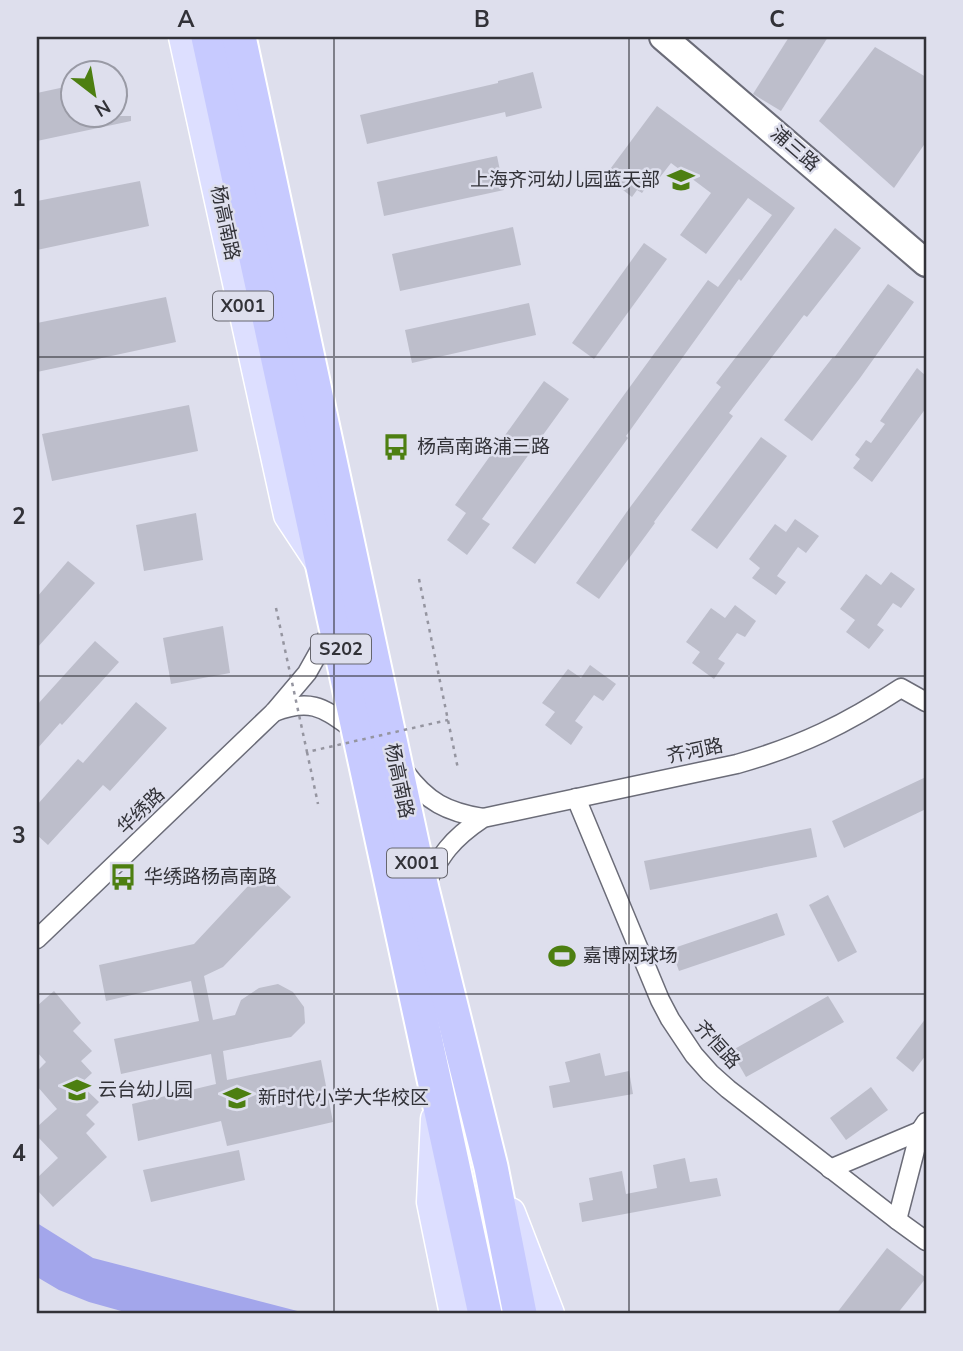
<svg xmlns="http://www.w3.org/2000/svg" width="963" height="1351" viewBox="0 0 963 1351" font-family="'Nunito Sans','Noto Sans SC',sans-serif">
	<rect width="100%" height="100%" fill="#dedfed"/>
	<!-- water -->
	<polygon fill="#a3a6eb" points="37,1223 93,1258 309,1314 132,1314 89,1302 59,1290 37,1277"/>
	<!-- building -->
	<g fill="#bdbecb">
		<polygon points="789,37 828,37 781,111 753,94"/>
		<polygon points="875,47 926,77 926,142 894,188 819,121"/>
		<polygon points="533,72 542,108 506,117 505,112 367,144 360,115 498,83 498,81"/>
		<polygon points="74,85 74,116 131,116 131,121 37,141 37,93"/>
		<polygon points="657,106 795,208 741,281 739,279 626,436 628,438 535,564 512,548 708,280 718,287 772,215 748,198 706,254 680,235 711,193 671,163 657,181 653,178 642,193 637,190 632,197 605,176"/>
		<polygon points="497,156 504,190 384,216 377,182"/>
		<polygon points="140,181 149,226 37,250 37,201"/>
		<polygon points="513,227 521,265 400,291 392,254"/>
		<polygon points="835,228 861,248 807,317 804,315 729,413 733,416 654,522 655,523 599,599 576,583 631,506 721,387 716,383"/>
		<polygon points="644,243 667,259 594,359 572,343"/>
		<polygon points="888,284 914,302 860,378 812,441 784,420 833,357 834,358"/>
		<polygon points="166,297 176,342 37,372 37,323"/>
		<polygon points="529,303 536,335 412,363 405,330"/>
		<polygon points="917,368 926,376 926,408 872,482 853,468 860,459 855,455 866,440 871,443 885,424 880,421"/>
		<polygon points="544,381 569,399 482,519 490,524 467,555 447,540 466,513 455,505"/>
		<polygon points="189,405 198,451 52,481 42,434"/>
		<polygon points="761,437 787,456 717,549 691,530"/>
		<polygon points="196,513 203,560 144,571 136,525"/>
		<polygon points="795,519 819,536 806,553 798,547 777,576 786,582 776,595 752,578 760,568 749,559 775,524 786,532"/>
		<polygon points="68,561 95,583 37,648 37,597"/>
		<polygon points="891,572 915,589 901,608 893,603 877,625 884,630 869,649 846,632 855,620 840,609 866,574 881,585"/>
		<polygon points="735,605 756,621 745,637 737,633 718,659 725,663 714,679 692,663 700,652 686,642 711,608 725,618"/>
		<polygon points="223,626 230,673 171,684 163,638"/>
		<polygon points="95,641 119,662 62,725 60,723 37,749 37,705"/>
		<polygon points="590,665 616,684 603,701 594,695 575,721 583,727 571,745 545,725 555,712 542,703 568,669 581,678"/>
		<polygon points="136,702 167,728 110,791 103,785 48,845 37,835 37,805 78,759 83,763"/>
		<polygon points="926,777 926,809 844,848 832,821"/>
		<polygon points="811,828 817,857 650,890 644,861"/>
		<polygon points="262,871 291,897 223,967 204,976 213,1020 235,1015 241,1000 259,988 278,984 293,992 304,1007 305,1023 291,1037 223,1051 227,1080 321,1060 333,1122 227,1146 221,1121 138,1141 132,1104 216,1084 211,1054 121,1074 114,1039 199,1021 191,981 106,1001 99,965 194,944"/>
		<polygon points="828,895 857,952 838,962 809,905"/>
		<polygon points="777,913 785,935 679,971 671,949"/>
		<polygon points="54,991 81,1023 73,1031 92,1051 81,1061 92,1073 80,1084 99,1102 86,1115 95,1124 86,1133 107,1157 53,1207 37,1190 37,1178 58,1158 37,1136 37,1127 57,1109 37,1086 37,1071 46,1062 37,1052 37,1006"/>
		<polygon points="828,996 844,1022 746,1077 731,1051"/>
		<polygon points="926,1018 926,1055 913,1072 896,1058"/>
		<polygon points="600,1053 605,1076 629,1071 633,1094 553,1108 549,1086 570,1082 565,1062"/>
		<polygon points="871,1087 888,1110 846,1140 830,1118"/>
		<polygon points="239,1150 245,1180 151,1202 143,1170"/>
		<polygon points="685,1158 690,1182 717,1178 721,1196 582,1222 579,1203 593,1200 589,1178 622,1171 626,1194 657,1188 653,1165"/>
		<polygon points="887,1248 926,1278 897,1314 836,1314"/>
	</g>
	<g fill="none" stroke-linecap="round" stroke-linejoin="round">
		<defs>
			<g id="street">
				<path d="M274,712C313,697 324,709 356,731"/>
				<path d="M405,772C427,802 447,812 483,818"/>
				<polyline points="576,798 660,1000 670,1019 694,1055 710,1073 728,1089 897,1220 926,1241"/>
				<path d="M423,888C442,854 450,840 483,818L737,764C801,746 846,724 901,688L926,702"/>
				<polyline points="37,939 274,712 307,673 334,625"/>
				<polyline points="830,1169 920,1131"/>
				<polyline points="897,1220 920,1131 926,1122"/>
			</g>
			<polyline id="secondary" points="663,37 926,263"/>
			<g id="primary">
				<polyline points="184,37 289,515 320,562"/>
				<polyline points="436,1119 432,1202 455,1314"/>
				<polyline points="510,1213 549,1314"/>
			</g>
			<g id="highway">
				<polyline points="208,37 485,1314"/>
				<polyline points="239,37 422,889 491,1167 520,1314"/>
			</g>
		</defs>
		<!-- street casing -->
		<use href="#street" stroke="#6b6c78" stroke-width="21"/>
		<!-- secondary casing -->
		<use href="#secondary" stroke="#6b6c78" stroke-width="30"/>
		<!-- primary casing -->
		<use href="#primary" stroke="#fff" stroke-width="33"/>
		<!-- highway casing -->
		<use href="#highway" stroke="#fff" stroke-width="37"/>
		<!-- path -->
		<g stroke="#9595a0" stroke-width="2.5" stroke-dasharray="3.5 5" stroke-linecap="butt">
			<polyline points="419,579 458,769"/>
			<polyline points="307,752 318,804"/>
		</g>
		<!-- street -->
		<use href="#street" stroke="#fff" stroke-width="18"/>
		<!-- secondary -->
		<use href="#secondary" stroke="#fff" stroke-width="26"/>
		<!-- primary -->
		<use href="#primary" stroke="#dddfff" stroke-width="30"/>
		<!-- highway -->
		<use href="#highway" stroke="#c7caff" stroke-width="33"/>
		<!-- path-bridge -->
		<polyline stroke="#9595a0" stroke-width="2.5" stroke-dasharray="3.5 5" stroke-linecap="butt" points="276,608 307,752 448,720"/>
	</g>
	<!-- grid -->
	<path fill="none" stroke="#323238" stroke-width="2" stroke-opacity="0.55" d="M334,37V1314M629,37V1314M37,357H926M37,676H926M37,994H926"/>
	<!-- icons -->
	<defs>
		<symbol id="school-bare" viewBox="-9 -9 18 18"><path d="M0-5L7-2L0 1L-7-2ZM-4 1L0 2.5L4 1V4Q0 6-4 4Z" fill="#4d7f11" stroke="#dedfed" stroke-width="2.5" paint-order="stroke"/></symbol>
		<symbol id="bus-bare" viewBox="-9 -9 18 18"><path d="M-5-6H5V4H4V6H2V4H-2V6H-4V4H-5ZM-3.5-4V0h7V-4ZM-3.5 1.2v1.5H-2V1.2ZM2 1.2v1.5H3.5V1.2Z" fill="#4d7f11" stroke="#dedfed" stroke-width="2.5" paint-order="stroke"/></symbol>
		<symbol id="stadium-bare" viewBox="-9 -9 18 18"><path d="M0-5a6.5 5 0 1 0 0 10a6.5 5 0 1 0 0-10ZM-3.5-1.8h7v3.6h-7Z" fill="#4d7f11" stroke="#dedfed" stroke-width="2.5" paint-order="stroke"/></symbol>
	</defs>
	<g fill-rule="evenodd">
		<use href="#school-bare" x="662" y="161" width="38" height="38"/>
		<use href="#bus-bare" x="377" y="428" width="38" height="38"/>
		<use href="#bus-bare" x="104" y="858" width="38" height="38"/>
		<use href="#stadium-bare" x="543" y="937" width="38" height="38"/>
		<use href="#school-bare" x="58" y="1071" width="38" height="38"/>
		<use href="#school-bare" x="218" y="1079" width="38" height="38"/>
	</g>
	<g text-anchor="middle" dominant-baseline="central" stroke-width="5" stroke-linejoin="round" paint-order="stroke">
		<!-- shield labels -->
		<g fill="#dedfed" stroke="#66666e" stroke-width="2">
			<rect x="213" y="291.5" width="60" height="29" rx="5"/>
			<rect x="311" y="634.5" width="60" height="29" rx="5"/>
			<rect x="387" y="848.5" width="60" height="29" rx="5"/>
		</g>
		<g font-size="18" font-weight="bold" fill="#323238">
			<text x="243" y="306">X001</text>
			<text x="341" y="649">S202</text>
			<text x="417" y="863">X001</text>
		</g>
		<!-- street labels -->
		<g font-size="19" fill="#323238" stroke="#dedfed">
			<text transform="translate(795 149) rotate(41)">浦三路</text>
			<text transform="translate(225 223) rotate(78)">杨高南路</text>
			<text transform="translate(695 751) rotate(-12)">齐河路</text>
			<text transform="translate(399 781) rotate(78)">杨高南路</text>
			<text transform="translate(141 811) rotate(-44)">华绣路</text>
			<text transform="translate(717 1045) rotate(48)">齐恒路</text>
		</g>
		<!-- poi labels -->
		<g font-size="19" fill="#323238" stroke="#dedfed" text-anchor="start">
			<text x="660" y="180" text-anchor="end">上海齐河幼儿园蓝天部</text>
			<text x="417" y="447">杨高南路浦三路</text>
			<text x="144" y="877">华绣路杨高南路</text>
			<text x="583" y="956">嘉博网球场</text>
			<text x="98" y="1090">云台幼儿园</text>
			<text x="258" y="1098">新时代小学大华校区</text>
		</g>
	</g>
	<!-- border -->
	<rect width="963" height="1351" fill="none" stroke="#dedfed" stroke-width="77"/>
	<!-- north arrow -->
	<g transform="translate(94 94) rotate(149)"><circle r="33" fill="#dedfed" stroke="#999aa5" stroke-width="2"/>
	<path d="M0-5L12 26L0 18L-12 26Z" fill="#4d7f11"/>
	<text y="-10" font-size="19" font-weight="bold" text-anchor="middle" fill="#323238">N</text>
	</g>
	<rect x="38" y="38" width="887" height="1274" fill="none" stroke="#323238" stroke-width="2.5"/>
	<g font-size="23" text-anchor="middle" font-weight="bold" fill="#323238">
		<text x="186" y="27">A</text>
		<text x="482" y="27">B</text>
		<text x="777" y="27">C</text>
		<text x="19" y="206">1</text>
		<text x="19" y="524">2</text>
		<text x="19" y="843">3</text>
		<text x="19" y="1161">4</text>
	</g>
</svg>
